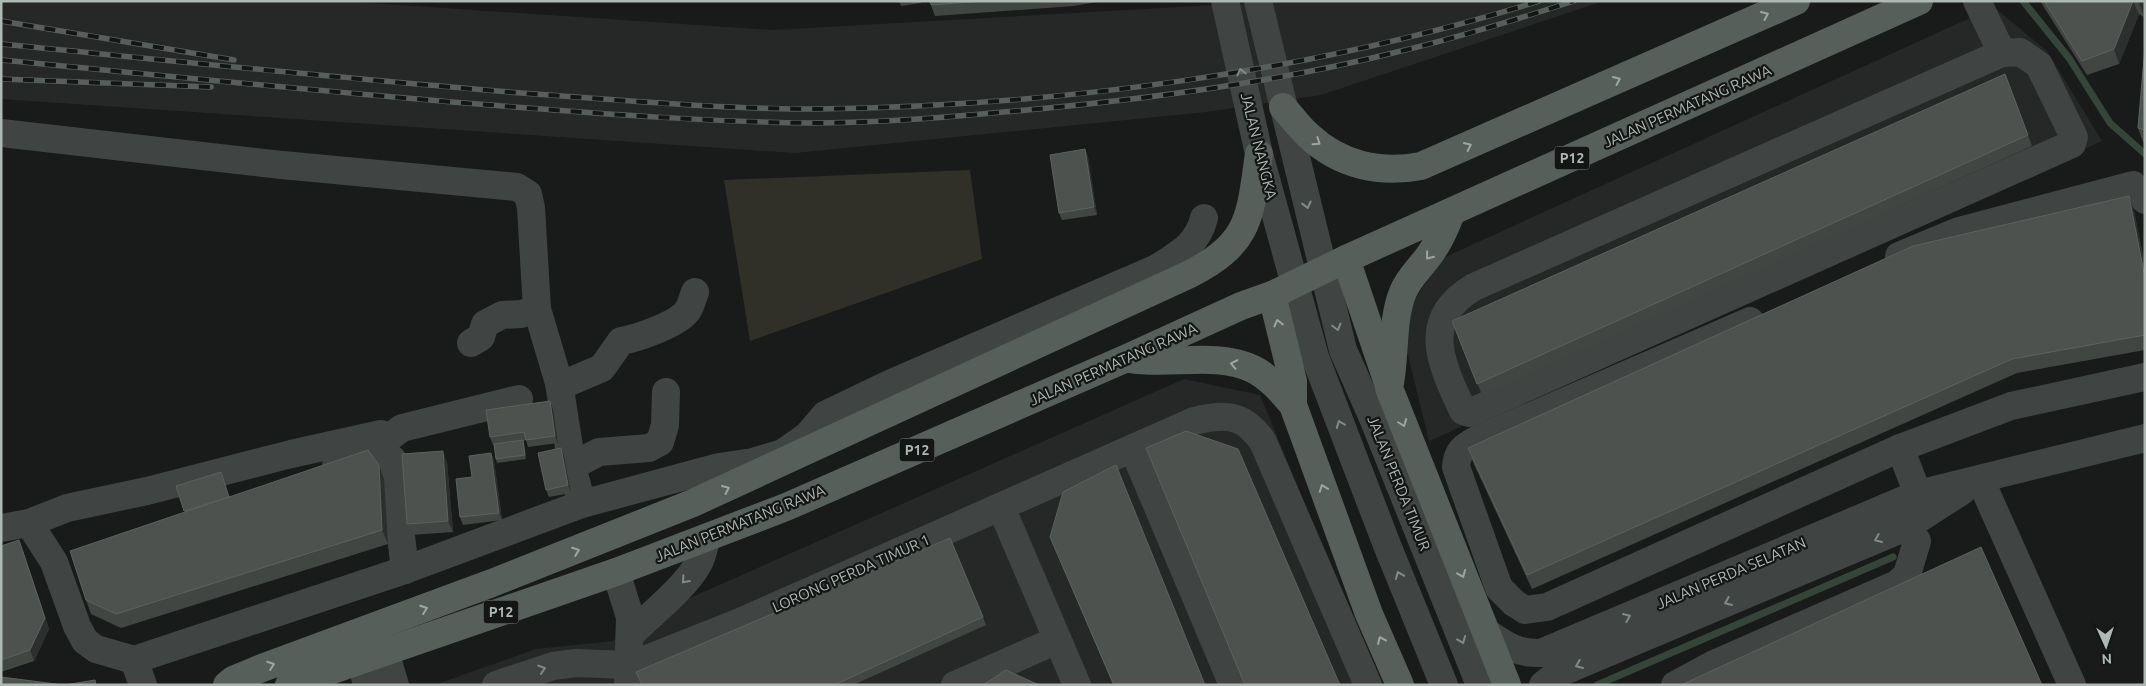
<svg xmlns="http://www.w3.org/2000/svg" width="2146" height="686" viewBox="0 0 2146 686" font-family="Ubuntu,sans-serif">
	<rect width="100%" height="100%" fill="#191b1b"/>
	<!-- built -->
	<g fill="#252827">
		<polygon points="1,1 340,1 773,30 1287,1 1604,1 1321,95 1206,112 795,153 1,99"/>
		<polygon points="1994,7 2047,51 2102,141 1429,441 1406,347 1412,303 1443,258"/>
		<polygon points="1184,379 1260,395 1379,685 434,685 536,649 613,641 638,621"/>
	</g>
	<!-- green -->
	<polygon fill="#302f28" points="970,170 982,259 750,341 724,180"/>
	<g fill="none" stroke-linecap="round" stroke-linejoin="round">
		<!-- stream -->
		<g stroke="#354539" stroke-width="7">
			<polyline points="2023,1 2069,58 2110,123 2145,154"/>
			<polyline points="1597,685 1893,557"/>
		</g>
		<!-- minor -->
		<g stroke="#404543" stroke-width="28">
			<polyline points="1225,1 1259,154 1315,357 1387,545 1444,685"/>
			<polyline points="1258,1 1343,350 1373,418 1480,685"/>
			<polyline points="1977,1 2002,53"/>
			<path d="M2020,52L2039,65L2074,137L2072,144L1469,413L1463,411C1442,365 1418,320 1474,287L2002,53Z"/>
			<polyline points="1,133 282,165 517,187 528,194 531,208 537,309 559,383 572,466 582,504"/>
			<polyline points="1899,256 1959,231 2133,185 2145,200"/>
			<path d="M1750,321L1476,440C1463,447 1457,452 1456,467L1499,588L1514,603L1525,610L1547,607L1900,448L2011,406L2145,377"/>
			<polyline points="471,343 481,337 485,324 502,315 521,314 537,309"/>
			<path d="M559,383L569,382L602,368L621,341C638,338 679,324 688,310C691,305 693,297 695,292"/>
			<polyline points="387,439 402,428 519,399"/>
			<polyline points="1133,448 1233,685"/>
			<polyline points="1900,448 1918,494"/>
			<path d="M336,466C355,460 374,448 392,459L405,570"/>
			<polyline points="572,466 599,452 649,448 660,442 665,425 666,392"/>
			<polyline points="1980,479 2072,685"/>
			<polyline points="1001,507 1077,685"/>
			<polyline points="29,523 67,508 147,491 291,454 381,434 387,439"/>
			<path d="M1,528L29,523L54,562L77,626L85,641L96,649L134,660L405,570L582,504L719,467L753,462L783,453L807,436L825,415L896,381L1157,268C1180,253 1197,245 1204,218"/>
			<polyline points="616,572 630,617 628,685"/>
			<path d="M1486,632C1505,645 1517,654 1541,653L1918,494L2145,438"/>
			<path d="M631,634C651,614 685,588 698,564C703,556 704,547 706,538"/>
			<polyline points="385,652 395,685"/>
			<polyline points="134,660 143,685"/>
			<polyline points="361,661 367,685"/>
			<path d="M496,685L553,666L576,663L629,665L647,659L740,622L1194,421C1226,413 1244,414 1263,442L1368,685"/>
			<polyline points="955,685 1057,640"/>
			<polyline points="1543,685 1557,674 1906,527 1962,491"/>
			<polyline points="1675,685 1714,664 1897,584 1907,575 1917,541 1906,527"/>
		</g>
		<!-- major -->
		<g stroke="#575f5b" stroke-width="28">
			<path d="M1283,107C1291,116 1299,127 1309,136C1340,165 1380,174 1421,166L1796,1"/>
			<path d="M1451,213C1445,229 1438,244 1428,257C1419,269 1408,279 1403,292C1391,321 1396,357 1389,388L1507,685"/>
			<polyline points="1346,259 1388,383"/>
			<polyline points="1272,295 1293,381 1293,405"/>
			<path d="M1130,359C1169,366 1215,351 1253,369C1269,377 1281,391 1293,405L1369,614L1400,685"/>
			<path d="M227,685L233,680L262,668L492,583L693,503L1190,274C1251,243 1250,216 1259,154"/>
			<polyline points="289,685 616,572 786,507 1127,358 1241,306 1272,295 1346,259 1919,1"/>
		</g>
		<defs>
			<g id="rail">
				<polyline points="1,21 234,60"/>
				<path d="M1,44C174,61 348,79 521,93C619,100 718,109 817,109C1058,106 1308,73 1539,1"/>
				<path d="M1,60C168,76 335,93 502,106C605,114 709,122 812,123C876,123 940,118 1003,112C1135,101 1269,84 1397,52C1457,38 1515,20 1574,1"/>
				<polyline points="1,79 211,87"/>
			</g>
		</defs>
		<!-- rail casing -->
		<use href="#rail" stroke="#585f5b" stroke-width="5.5"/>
		<!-- rail -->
		<use href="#rail" stroke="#141616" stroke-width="4" stroke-dasharray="11" stroke-linecap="butt"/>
	</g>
	<!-- wall -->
	<g fill="#414643">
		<polygon points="899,1 921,1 921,3 901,6"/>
		<polygon points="930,1 1103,1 1073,6 935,16 931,5"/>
		<polygon points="2040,1 2145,1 2145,15 2144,17 2139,14 2119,64 2087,75"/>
		<polygon points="2145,47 2145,143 2143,142 2138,128"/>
		<polygon points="2005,74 2032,146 1482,395 1457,332"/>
		<polygon points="1085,149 1088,157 1097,215 1062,220 1059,213"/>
		<polygon points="2134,211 2145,266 2145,350 2017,373 1532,589 1473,462 1468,448"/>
		<polygon points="550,401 553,409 558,443 528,447 526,440 523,441 526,459 497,463 496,459 494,445 493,445 490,437"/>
		<polygon points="491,453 494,461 502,520 463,525 460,517 472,477"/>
		<polygon points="564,456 571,493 549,497 546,490"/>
		<polygon points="447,462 453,532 411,535 407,524"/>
		<polygon points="384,479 388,544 121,628 91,614 86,600 185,512 176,486 230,497"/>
		<polygon points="1050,537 1205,685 1113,685"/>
		<polygon points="1,546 23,551 49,629 34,661 1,672"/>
		<polygon points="983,617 986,625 853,685 641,685 636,672"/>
	</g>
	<!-- shaded-wall -->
	<g fill="#2c2f2e">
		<polygon points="2133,1 2139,14 2119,64 2114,49"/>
		<polygon points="2140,1 2145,1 2145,15 2144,17 2139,3"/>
		<polygon points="1085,149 1088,157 1097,215 1094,207"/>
		<polygon points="2129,196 2134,211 2145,266 2145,278"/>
		<polygon points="550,401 553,409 558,443 555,436"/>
		<polygon points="523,440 524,444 526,459 525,455"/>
		<polygon points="561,448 564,456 571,493 568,485"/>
		<polygon points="443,451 447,462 453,532 448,521"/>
		<polygon points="491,453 494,461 502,520 499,513"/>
		<polygon points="379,465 384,479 388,544 382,530"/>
		<polygon points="23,551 49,629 34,661 30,650"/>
	</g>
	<!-- building -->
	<g fill="#4d524f" stroke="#5c625f">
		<polygon points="930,1 985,1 931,5"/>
		<polygon points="2044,1 2133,1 2114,49 2082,61"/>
		<polygon points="2145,47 2145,130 2138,128"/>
		<polygon points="2005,74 2028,135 1477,384 1452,321"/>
		<polygon points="1085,149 1094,207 1059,213 1050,155"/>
		<polygon points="2129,196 2145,278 2145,335 2012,359 1527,575 1468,448 1913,246"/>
		<polygon points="550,401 555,436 526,440 524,432 490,437 486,410"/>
		<polygon points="1186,431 1238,449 1340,685 1245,685 1146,448"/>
		<polygon points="523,440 525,455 496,459 494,444"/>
		<polygon points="561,448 568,485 546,490 538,453"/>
		<polygon points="368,450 379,465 382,530 116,614 86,600 70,551"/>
		<polygon points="443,451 448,521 407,524 402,454"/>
		<polygon points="491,453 499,513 460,517 456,479 472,477 469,456"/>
		<polygon points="1116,465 1205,685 1114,685 1050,537 1063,492"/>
		<polygon points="221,472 229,497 184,511 176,486"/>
		<polygon points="950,538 983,617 834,685 642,685 636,672"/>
		<polygon points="19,540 45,618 30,650 1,660 1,546"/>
		<polygon points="1981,547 2042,685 1681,685"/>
		<polygon points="1006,670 1039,685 983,685"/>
		<polygon points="1,677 64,685 1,685"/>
		<polygon points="95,680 96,685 65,685"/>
	</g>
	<!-- one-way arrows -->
	<defs><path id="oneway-chevron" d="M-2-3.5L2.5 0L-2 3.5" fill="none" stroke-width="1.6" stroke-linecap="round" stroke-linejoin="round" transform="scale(1.25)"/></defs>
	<g stroke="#9ca7a1">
		<use href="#oneway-chevron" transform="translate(1765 15) rotate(-24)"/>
		<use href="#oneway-chevron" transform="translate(1617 80) rotate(-24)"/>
		<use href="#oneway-chevron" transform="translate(1317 142) rotate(34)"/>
		<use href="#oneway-chevron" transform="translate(1468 146) rotate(-25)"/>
		<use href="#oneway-chevron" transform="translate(1429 256) rotate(128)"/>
		<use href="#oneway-chevron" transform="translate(1278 323) rotate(-104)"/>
		<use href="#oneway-chevron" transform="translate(1234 364) rotate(-168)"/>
		<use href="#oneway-chevron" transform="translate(1403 423) rotate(69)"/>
		<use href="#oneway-chevron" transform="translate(1323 488) rotate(-110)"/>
		<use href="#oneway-chevron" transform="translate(726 489) rotate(-24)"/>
		<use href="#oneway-chevron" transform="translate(576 551) rotate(-21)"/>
		<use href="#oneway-chevron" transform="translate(1462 574) rotate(68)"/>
		<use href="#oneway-chevron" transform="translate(424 609) rotate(-20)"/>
		<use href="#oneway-chevron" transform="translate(1381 640) rotate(-114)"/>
		<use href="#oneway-chevron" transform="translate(271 665) rotate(-20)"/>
	</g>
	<g stroke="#818b86">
		<use href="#oneway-chevron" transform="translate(1241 72) rotate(-103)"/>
		<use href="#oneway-chevron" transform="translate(1307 205) rotate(76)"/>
		<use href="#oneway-chevron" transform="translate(1337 327) rotate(75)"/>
		<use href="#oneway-chevron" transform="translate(1340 424) rotate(-111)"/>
		<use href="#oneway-chevron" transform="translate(1878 539) rotate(157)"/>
		<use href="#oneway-chevron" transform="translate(1399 575) rotate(-112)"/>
		<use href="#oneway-chevron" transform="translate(685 580) rotate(132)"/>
		<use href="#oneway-chevron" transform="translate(1728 602) rotate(157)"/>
		<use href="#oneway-chevron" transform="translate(1627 617) rotate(-23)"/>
		<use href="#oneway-chevron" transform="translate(1462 640) rotate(68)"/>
		<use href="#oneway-chevron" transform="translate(1579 665) rotate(157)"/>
		<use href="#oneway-chevron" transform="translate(542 669) rotate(-18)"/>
	</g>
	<g text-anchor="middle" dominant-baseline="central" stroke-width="4.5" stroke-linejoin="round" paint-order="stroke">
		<!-- shield labels -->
		<g fill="#141616" stroke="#7f8883" stroke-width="1">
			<rect x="1554.5" y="146.5" width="35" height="23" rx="4"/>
			<rect x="899.5" y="438.5" width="35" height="23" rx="4"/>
			<rect x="483.5" y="600.5" width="35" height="23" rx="4"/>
		</g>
		<g font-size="14" font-weight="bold" fill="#adb9b2">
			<text x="1572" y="158">P12</text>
			<text x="917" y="450">P12</text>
			<text x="501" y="612">P12</text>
		</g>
		<!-- street labels -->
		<g font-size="15" fill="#adb9b2" stroke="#141616">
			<text transform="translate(1687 106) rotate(-24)">JALAN PERMATANG RAWA</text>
			<text transform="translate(1259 146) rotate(76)">JALAN NANGKA</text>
			<text transform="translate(1113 364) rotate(-24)">JALAN PERMATANG RAWA</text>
			<text transform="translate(1399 483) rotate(68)">JALAN PERDA TIMUR</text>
			<text transform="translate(740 523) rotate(-22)">JALAN PERMATANG RAWA</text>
			<text transform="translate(851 573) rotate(-24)">LORONG PERDA TIMUR 1</text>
			<text transform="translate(1731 573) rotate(-23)">JALAN PERDA SELATAN</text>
		</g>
	</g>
	<!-- border -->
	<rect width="2146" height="686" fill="none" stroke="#adb9b2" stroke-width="5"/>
	<!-- north arrow -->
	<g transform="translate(2106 646) rotate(177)" stroke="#141616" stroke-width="4" paint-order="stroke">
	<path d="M0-4L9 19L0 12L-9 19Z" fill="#adb9b2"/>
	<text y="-8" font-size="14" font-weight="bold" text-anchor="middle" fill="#adb9b2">N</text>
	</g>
</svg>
